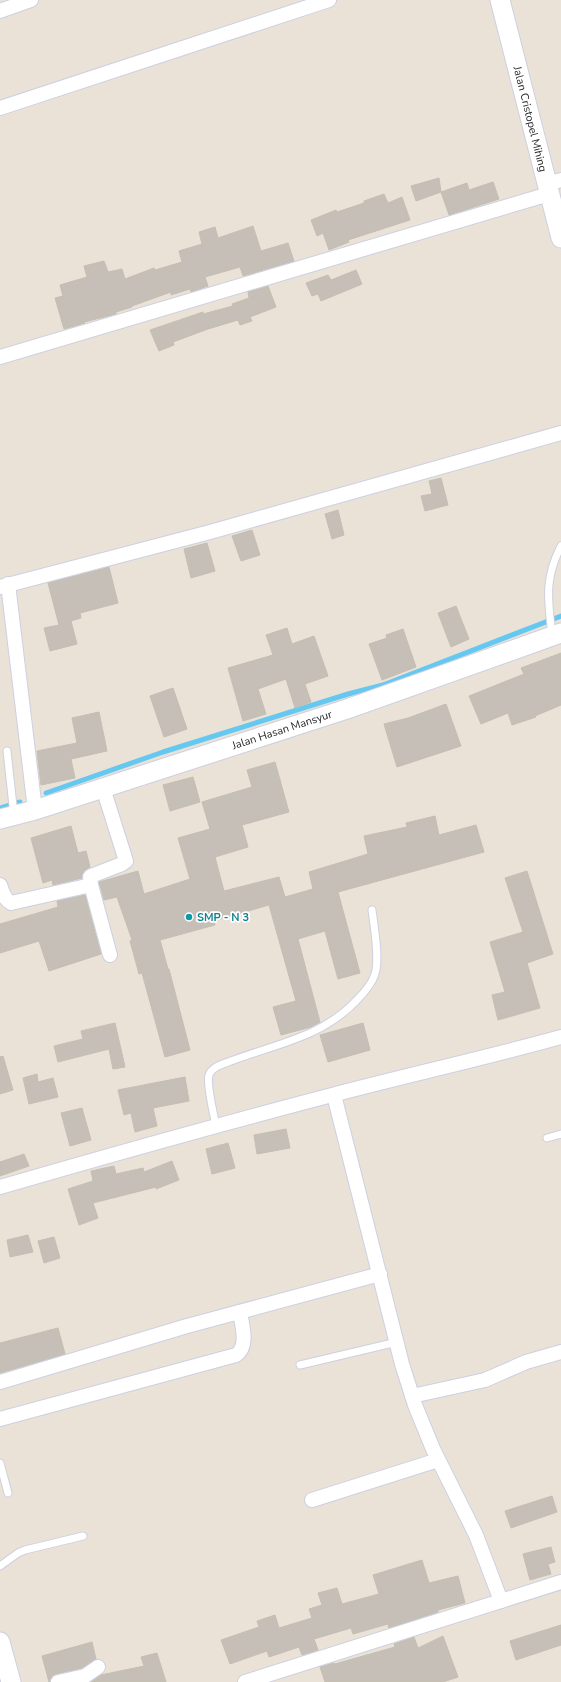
<svg xmlns="http://www.w3.org/2000/svg" width="561" height="1682" viewBox="0 0 561 1682" font-family="'Nunito Sans',sans-serif">
	<rect width="100%" height="100%" fill="#eae2d7"/>
	<g fill="none" stroke-linecap="round" stroke-linejoin="round">
		<!-- stream -->
		<g stroke="#65c8f1" stroke-width="5">
			<polyline points="46,793 163,752 348,694 383,685 561,616"/>
			<polyline points="0,808 20,802"/>
		</g>
	</g>
	<!-- building -->
	<g fill="#c5bfb7" stroke="#c5beb1">
		<polygon points="439,178 441,192 416,201 411,186"/>
		<polygon points="493,182 499,199 449,215 441,192 467,183 469,190"/>
		<polygon points="384,194 388,203 402,197 410,220 348,240 349,242 329,250 323,233 317,236 311,220 336,210 337,212 364,203 364,201"/>
		<polygon points="253,226 261,251 288,243 294,261 243,276 240,267 205,277 208,286 191,292 190,289 171,295 171,292 132,306 132,307 116,312 116,314 84,322 85,323 64,329 55,298 63,296 60,285 87,277 84,266 104,261 108,272 122,269 125,279 154,268 155,270 182,262 179,251 202,244 199,232 215,227 218,238"/>
		<polygon points="356,270 362,284 321,301 318,294 312,296 306,283 328,275 331,280"/>
		<polygon points="268,286 276,307 250,317 252,321 240,325 238,320 208,329 173,342 174,345 159,351 150,330 203,312 203,314 233,306 232,304 249,298 248,292"/>
		<polygon points="441,478 448,505 425,511 421,496 432,494 429,481"/>
		<polygon points="338,510 344,535 332,539 325,514"/>
		<polygon points="252,530 260,555 241,561 232,536"/>
		<polygon points="207,543 215,571 191,578 184,549"/>
		<polygon points="109,567 118,603 80,613 81,618 71,621 77,644 50,651 44,628 59,625 48,583"/>
		<polygon points="456,606 469,639 451,647 438,613"/>
		<polygon points="287,628 292,644 314,636 328,676 305,684 311,702 295,708 286,679 258,689 266,714 243,721 228,668 273,655 266,635"/>
		<polygon points="403,629 416,667 382,680 369,644 387,638 386,635"/>
		<polygon points="561,653 561,705 535,716 536,717 512,725 508,713 481,724 469,696 524,674 521,668"/>
		<polygon points="173,688 187,729 164,737 150,696"/>
		<polygon points="446,704 461,746 397,767 384,724 408,718"/>
		<polygon points="99,712 107,751 71,759 75,778 41,785 37,751 77,743 72,718"/>
		<polygon points="275,762 289,812 242,825 248,847 215,857 224,891 279,877 285,897 313,889 309,872 368,854 364,836 407,827 406,823 435,816 439,835 476,825 484,852 338,892 360,973 338,979 325,931 298,939 320,1022 311,1027 281,1035 273,1007 296,1001 269,905 214,921 215,925 160,940 168,969 169,969 190,1050 165,1057 142,973 139,974 130,941 132,940 117,897 104,900 99,882 138,871 144,894 190,879 178,838 210,829 202,802 252,787 247,770"/>
		<polygon points="193,777 200,802 170,811 163,785"/>
		<polygon points="71,826 78,853 86,851 90,867 84,871 82,878 53,885 52,880 43,883 31,838"/>
		<polygon points="527,871 553,954 527,963 540,1008 498,1020 492,995 505,992 490,942 523,932 505,878"/>
		<polygon points="85,895 101,954 49,971 39,941 0,953 0,924 58,907 57,901"/>
		<polygon points="115,1023 125,1067 113,1069 109,1049 58,1062 54,1046 83,1039 81,1031"/>
		<polygon points="363,1023 370,1050 328,1062 320,1035"/>
		<polygon points="3,1056 13,1090 0,1094 0,1057"/>
		<polygon points="37,1074 38,1082 53,1078 58,1097 29,1104 23,1078"/>
		<polygon points="185,1077 189,1101 153,1108 157,1126 135,1132 131,1113 124,1115 118,1090"/>
		<polygon points="82,1108 91,1140 70,1146 61,1113"/>
		<polygon points="286,1129 290,1148 257,1154 254,1135"/>
		<polygon points="228,1143 235,1168 212,1174 206,1149"/>
		<polygon points="24,1154 29,1166 0,1176 0,1162"/>
		<polygon points="172,1161 179,1180 156,1189 156,1187 93,1203 98,1218 79,1225 68,1189 93,1181 91,1171 114,1166 116,1174 143,1168 144,1172"/>
		<polygon points="28,1235 33,1252 10,1257 7,1240"/>
		<polygon points="54,1237 60,1258 44,1263 38,1241"/>
		<polygon points="58,1328 65,1354 0,1373 0,1343"/>
		<polygon points="552,1496 557,1512 511,1528 505,1511"/>
		<polygon points="551,1547 555,1562 548,1564 551,1574 530,1580 523,1554"/>
		<polygon points="422,1560 429,1583 458,1576 465,1603 438,1610 438,1612 389,1628 388,1624 353,1634 351,1628 314,1639 318,1650 302,1655 299,1647 269,1657 267,1651 230,1664 221,1640 259,1627 257,1621 275,1615 279,1628 312,1618 309,1609 322,1605 318,1593 337,1588 342,1604 379,1594 373,1575"/>
		<polygon points="561,1625 561,1645 516,1660 510,1641"/>
		<polygon points="443,1636 458,1677 443,1682 325,1682 320,1667 334,1663 335,1664 395,1647 394,1644 414,1637 418,1648"/>
		<polygon points="92,1642 96,1659 82,1668 56,1674 52,1676 49,1682 42,1656"/>
		<polygon points="157,1653 166,1682 91,1682 101,1675 144,1666 141,1657"/>
	</g>
	<g fill="none" stroke-linecap="round" stroke-linejoin="round">
		<defs>
			<g id="lane">
				<path d="M552,635C548,600 544,579 561,546"/>
				<polyline points="7,751 14,815"/>
				<path d="M216,1126C214,1115 206,1084 209,1075C212,1066 224,1064 231,1061C276,1044 322,1037 356,1001C364,993 372,984 375,974C380,959 374,926 372,910"/>
				<polyline points="547,1138 561,1134"/>
				<polyline points="300,1365 397,1342"/>
				<polyline points="0,1463 8,1493"/>
				<polyline points="0,1566 18,1553 25,1550 83,1536"/>
			</g>
			<g id="street">
				<polyline points="0,11 31,0"/>
				<polyline points="0,108 329,0"/>
				<polyline points="547,184 561,180"/>
				<polyline points="0,357 549,194"/>
				<polyline points="8,584 35,810"/>
				<polyline points="0,587 210,532 561,433"/>
				<path d="M0,885C2,892 5,900 11,903L91,885L110,955"/>
				<polyline points="91,885 90,877 91,876 122,864 126,861 103,788"/>
				<polyline points="334,1095 402,1364 415,1405 433,1449 476,1535 501,1601"/>
				<path d="M0,1187C110,1155 221,1124 332,1095C408,1075 485,1058 561,1037"/>
				<polyline points="0,1382 187,1326 380,1274"/>
				<polyline points="412,1396 485,1380 526,1362 561,1352"/>
				<path d="M0,1419L236,1355C249,1346 242,1326 240,1312"/>
				<polyline points="312,1500 438,1460"/>
				<polyline points="58,1682 85,1676 98,1667"/>
				<polyline points="245,1682 561,1582"/>
			</g>
			<g id="secondary">
				<polyline points="500,0 561,238"/>
				<polyline points="0,819 35,810 347,709 561,633"/>
				<polyline points="0,1642 11,1682"/>
			</g>
		</defs>
		<!-- lane casing -->
		<use href="#lane" stroke="#ccd0e1" stroke-width="9"/>
		<!-- street casing -->
		<use href="#street" stroke="#ccd0e1" stroke-width="16"/>
		<!-- secondary casing -->
		<use href="#secondary" stroke="#ccd0e1" stroke-width="21"/>
		<!-- lane -->
		<use href="#lane" stroke="#fff" stroke-width="7"/>
		<!-- street -->
		<use href="#street" stroke="#fff" stroke-width="14"/>
		<!-- secondary -->
		<use href="#secondary" stroke="#fff" stroke-width="19"/>
	</g>
	<!-- markers -->
	<circle fill="#0f9aa8" stroke="#fff" stroke-width="1.5" cx="189" cy="917" r="4"/>
	<g text-anchor="middle" dominant-baseline="central" stroke-width="3.5" stroke-linejoin="round" paint-order="stroke">
		<!-- street labels -->
		<g font-size="11" fill="#262626" stroke="#fff">
			<text transform="translate(530 119) rotate(76)">Jalan Cristopel Mihing</text>
			<text transform="translate(282 730) rotate(-18)">Jalan Hasan Mansyur</text>
		</g>
		<!-- culture labels -->
		<g font-size="11" font-weight="bold" fill="#0d838f" stroke="#fff" text-anchor="start">
			<text x="197" y="917">SMP - N 3</text>
		</g>
	</g>
</svg>
